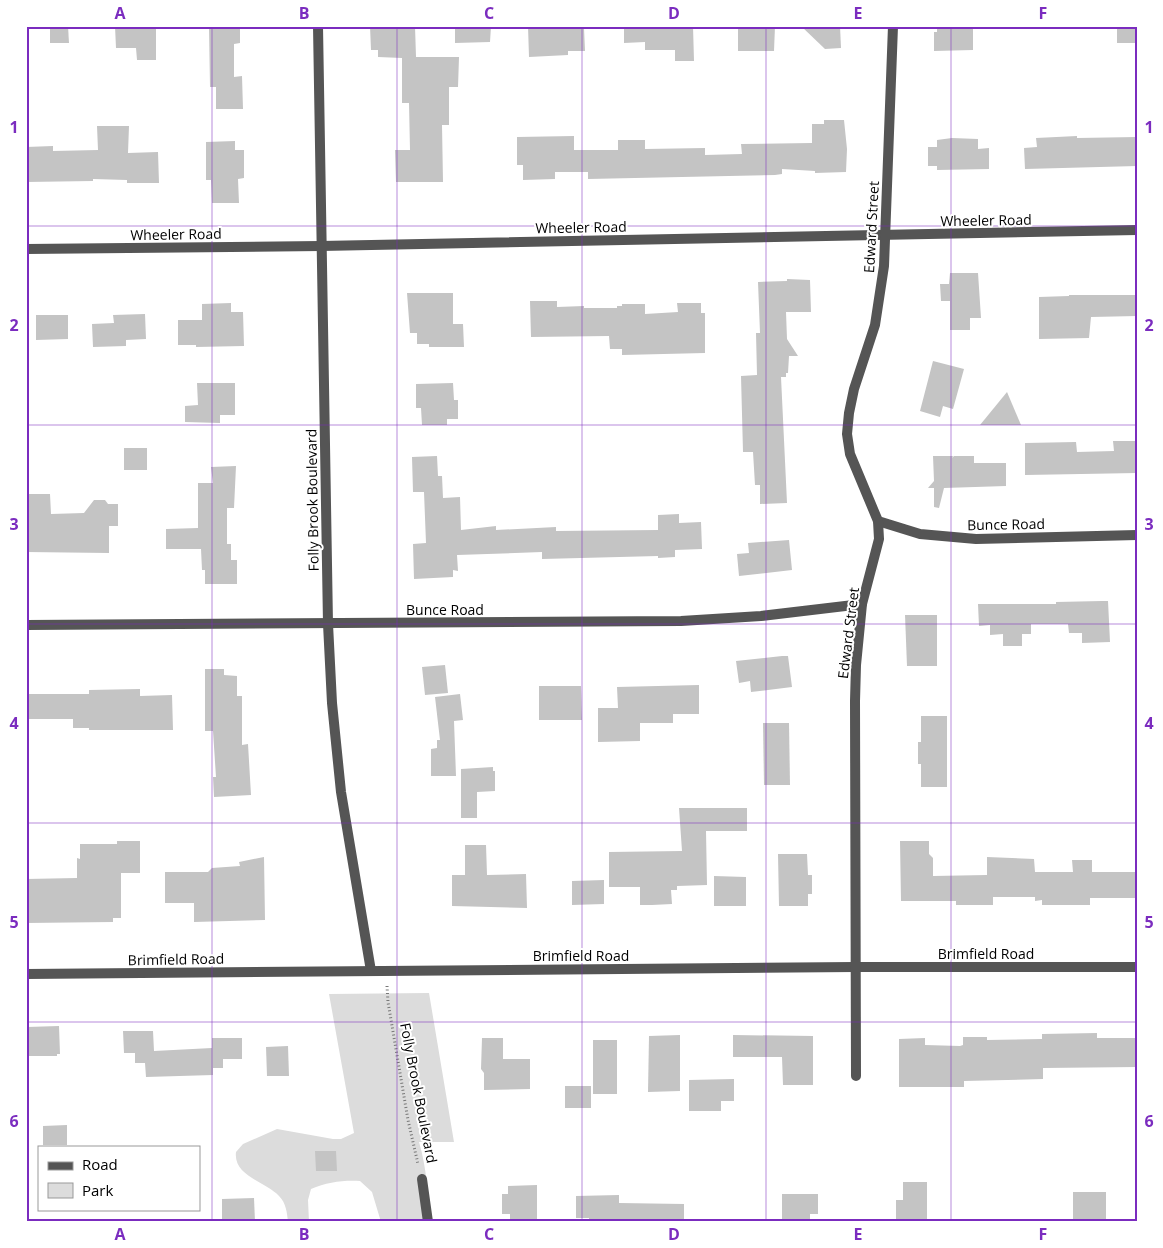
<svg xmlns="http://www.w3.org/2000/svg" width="1163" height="1248" viewBox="0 0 1163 1248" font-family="'Open Sans',sans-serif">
	<rect width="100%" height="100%" fill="#fff"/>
	<!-- green -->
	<path fill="#dcdcdc" d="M429,993L454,1142H419C427,1168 427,1195 433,1222H381L372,1192L360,1181C344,1180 327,1182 311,1189L308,1200L309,1222H288C287,1212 286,1203 279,1196C266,1182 233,1176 236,1152L243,1144L277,1129L333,1139H341L354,1133L329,994Z"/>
	<!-- building -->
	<g fill="#c4c4c4">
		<polygon points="50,26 68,26 69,43 50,43"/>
		<polygon points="115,26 156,26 156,60 137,60 136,48 116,48"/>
		<polygon points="209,26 240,26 240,43 234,44 234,77 242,76 243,109 216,109 216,87 210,87"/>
		<polygon points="370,26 415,26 416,57 459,57 458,87 449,87 449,125 442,125 443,182 396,182 395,150 410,150 409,103 402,103 402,58 378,57 378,50 371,50"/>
		<polygon points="455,26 491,26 490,42 455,43"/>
		<polygon points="528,26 584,28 585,51 568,51 568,55 529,57"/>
		<polygon points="624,26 693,26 694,61 675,61 675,50 645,50 645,42 624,43"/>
		<polygon points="738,26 775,26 774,51 738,51"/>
		<polygon points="801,26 840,26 841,48 825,49"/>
		<polygon points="937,26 973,26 973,50 934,51 934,32 937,32"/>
		<rect x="1117" y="26" width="19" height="17"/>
		<polygon points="824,120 844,120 847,149 846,172 815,173 815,171 782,169 782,174 775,175 588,179 588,172 555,172 555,179 523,180 523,165 517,165 517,137 574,136 574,150 618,150 618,140 645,140 645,149 705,148 705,155 742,154 741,144 812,143 812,124 824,124"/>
		<polygon points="97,126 129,126 128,153 158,152 159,183 127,183 127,180 93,179 93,181 26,182 26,147 53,146 53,151 98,150"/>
		<polygon points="1077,136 1077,138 1137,137 1137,166 1025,169 1024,148 1037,147 1036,138"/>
		<polygon points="952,138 978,139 978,149 989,148 989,169 937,170 937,166 928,166 928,147 937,147 937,140"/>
		<polygon points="235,141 235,150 244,150 244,178 238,179 239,203 212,203 211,180 206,180 206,142"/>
		<polygon points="950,273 978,273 981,318 970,318 970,330 950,330 950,301 941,301 940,284 949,284"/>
		<polygon points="787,279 810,280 811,312 786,312 787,339 798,356 789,356 788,373 786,373 786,377 781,377 787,503 760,504 760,485 755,485 753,452 743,452 741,376 757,375 756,333 760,333 758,282 787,281"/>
		<polygon points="407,293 453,293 453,324 463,324 464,347 429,347 429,344 417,344 417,333 410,333"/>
		<polygon points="1069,295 1137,295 1137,316 1091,317 1089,338 1039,339 1039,297 1069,296"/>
		<polygon points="530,301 557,301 557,307 584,306 584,308 617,308 617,306 622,306 622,304 645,304 645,314 678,312 677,303 701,303 701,313 705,313 705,353 622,355 622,349 610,349 609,336 531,337"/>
		<polygon points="231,303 231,312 243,312 244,346 196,347 196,345 178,345 178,320 202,320 202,304"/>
		<polygon points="145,314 146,339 126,340 126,346 93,347 92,324 114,323 113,315"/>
		<polygon points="36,315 68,315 68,339 36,340"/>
		<polygon points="933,361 964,369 953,409 943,406 940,417 920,411"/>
		<polygon points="197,383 235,383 235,415 220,415 220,423 185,422 185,406 198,405"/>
		<polygon points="453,383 454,400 458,400 458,419 447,419 447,425 422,425 421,408 416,408 416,384"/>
		<polygon points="1007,392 1021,425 980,425"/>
		<polygon points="1113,441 1137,441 1137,473 1025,475 1025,443 1076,442 1077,452 1114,451"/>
		<rect x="124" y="448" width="23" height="22"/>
		<polygon points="437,456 438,476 442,476 443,498 460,497 461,530 496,526 496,530 556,527 556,531 658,530 658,515 679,514 679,523 701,522 702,549 675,550 675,557 658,558 658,556 542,559 542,552 457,555 458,571 453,570 453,577 414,579 413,544 426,543 424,492 413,492 412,457"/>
		<polygon points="933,456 953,456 952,458 954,456 974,456 974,463 1006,463 1006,486 944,488 939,508 934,507 934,488 928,488 934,481"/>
		<polygon points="236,466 234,508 227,508 227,544 231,544 231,560 237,560 237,584 205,584 205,570 202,570 201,549 166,549 166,529 198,528 198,483 213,483 211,467"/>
		<polygon points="26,494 50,494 51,514 84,513 94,500 105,500 108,504 118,504 118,526 109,526 109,553 26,552"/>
		<polygon points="789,540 792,570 739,576 737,554 749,553 748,543"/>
		<polygon points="1102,601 1108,601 1110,642 1082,643 1082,633 1069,633 1068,624 1031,624 1031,634 1022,634 1022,646 1003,646 1003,634 990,635 990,625 979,626 978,604 1056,604 1056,602"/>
		<polygon points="905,615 937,615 937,666 907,666"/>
		<polygon points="782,656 788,656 792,687 751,692 750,681 739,683 736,661"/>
		<polygon points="445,665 448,693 425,695 422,667"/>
		<polygon points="205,669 224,669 224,675 237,676 237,696 242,696 242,745 248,744 251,795 214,797 213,777 216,777 213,731 205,731"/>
		<polygon points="699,685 699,714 673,714 673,723 640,723 640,741 598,742 598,708 618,708 617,687"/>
		<polygon points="539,686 581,686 582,720 539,720"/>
		<polygon points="140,689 140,696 172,695 173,730 89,730 89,728 73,728 73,719 26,719 26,694 89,694 89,690"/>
		<polygon points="460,694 463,720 454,721 456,776 431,776 431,749 437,748 437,740 440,740 435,697"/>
		<polygon points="921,716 947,716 947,787 921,787 921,764 918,764 918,742 921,742"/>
		<polygon points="763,723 789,723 790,785 764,785"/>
		<polygon points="493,767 493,771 495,771 495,791 477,792 477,818 461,818 461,769"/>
		<polygon points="679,808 747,808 747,831 706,831 707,885 677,886 677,890 671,890 672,904 652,905 640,905 640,887 609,887 609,852 682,851"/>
		<polygon points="117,841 140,841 140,873 121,873 121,918 113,918 113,922 26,923 26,879 77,878 77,858 80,859 80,844 117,844"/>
		<polygon points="900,841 929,841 929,854 933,858 933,876 987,875 987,857 1034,859 1035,872 1073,872 1072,860 1092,860 1092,872 1137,872 1137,898 1090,898 1090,905 1042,905 1042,900 1035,901 1035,897 993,897 993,905 956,905 956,901 901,901"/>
		<polygon points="465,845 486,845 487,875 526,874 527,908 452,906 452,875 465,875"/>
		<polygon points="778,854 807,854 808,875 812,875 812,894 808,894 808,906 779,906"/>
		<polygon points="264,857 265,920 194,922 194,903 165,903 165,872 208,872 212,868 240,866 239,862"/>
		<polygon points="714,876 746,877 746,906 714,906"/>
		<polygon points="604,880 604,904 572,905 572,881"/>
		<polygon points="59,1026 60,1054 57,1054 57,1056 28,1056 28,1051 26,1051 27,1027"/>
		<polygon points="123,1031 153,1031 154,1051 212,1048 212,1038 242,1038 242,1059 223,1059 223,1068 213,1068 213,1075 146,1077 145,1063 135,1063 135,1053 124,1053"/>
		<polygon points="1097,1033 1097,1038 1137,1038 1137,1067 1043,1068 1043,1079 964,1081 964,1087 899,1087 899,1039 925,1038 925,1045 960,1046 963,1045 963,1037 987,1037 987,1040 1042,1039 1042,1034"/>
		<polygon points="680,1035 680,1091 648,1092 649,1036"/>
		<polygon points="733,1035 813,1036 813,1085 783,1085 782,1057 733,1057"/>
		<polygon points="482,1038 503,1038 503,1059 530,1059 530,1089 484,1090 484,1073 481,1069"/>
		<rect x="593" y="1040" width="24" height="54"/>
		<polygon points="288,1046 289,1076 267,1076 266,1047"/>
		<polygon points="734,1079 734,1101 721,1101 721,1111 689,1111 689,1080"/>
		<rect x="565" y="1086" width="26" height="22"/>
		<polygon points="67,1125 67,1145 43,1145 43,1126"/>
		<polygon points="315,1151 336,1151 337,1171 316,1171"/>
		<polygon points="903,1182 927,1182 927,1222 896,1222 896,1200 903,1200"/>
		<polygon points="537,1185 537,1222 510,1222 510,1214 502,1214 502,1194 508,1194 508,1186"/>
		<rect x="1073" y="1192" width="33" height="30"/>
		<polygon points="782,1194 818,1194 818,1214 810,1214 810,1222 782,1222"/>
		<polygon points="619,1195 619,1203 684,1204 684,1222 589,1222 589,1218 576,1218 576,1196"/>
		<polygon points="254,1198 255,1222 222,1222 222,1199"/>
	</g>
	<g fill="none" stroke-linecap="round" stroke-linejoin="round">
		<!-- path -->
		<polyline stroke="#777" stroke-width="3" stroke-dasharray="1 2.5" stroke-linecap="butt" points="387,986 388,1002 408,1120 418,1164"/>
		<!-- minor -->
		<g stroke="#555" stroke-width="10">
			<polyline points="318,26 328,624 332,703 341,792 371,971"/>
			<polyline points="26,249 321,246 1137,230"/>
			<polyline points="878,521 920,534 976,539 1137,535"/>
			<polyline points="26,625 681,621 761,616 862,604"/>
			<polyline points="26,974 855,967 1137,967"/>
			<polyline points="856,1076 855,701 856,665 862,604 879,539 878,521 850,454 847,434 849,413 854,389 875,325 884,266 893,26"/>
			<polyline points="422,1179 428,1222"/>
		</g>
	</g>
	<!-- grid -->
	<path fill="none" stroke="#7b2cbf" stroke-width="1" stroke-opacity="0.55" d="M212,26V1222M397,26V1222M582,26V1222M766,26V1222M951,26V1222M26,226H1137M26,425H1137M26,624H1137M26,823H1137M26,1022H1137"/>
	<g text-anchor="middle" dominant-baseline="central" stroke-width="4" stroke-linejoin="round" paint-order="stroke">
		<!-- street labels -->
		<g font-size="14" fill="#000" stroke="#fff">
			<text transform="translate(986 220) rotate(-1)">Wheeler Road</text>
			<text transform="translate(581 227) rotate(-1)">Wheeler Road</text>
			<text transform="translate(871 227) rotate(-87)">Edward Street</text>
			<text transform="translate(176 234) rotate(-1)">Wheeler Road</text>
			<text transform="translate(312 500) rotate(-91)">Folly Brook Boulevard</text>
			<text transform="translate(1006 524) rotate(-1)">Bunce Road</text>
			<text x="445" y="609">Bunce Road</text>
			<text transform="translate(848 633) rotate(-83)">Edward Street</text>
			<text x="986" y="953">Brimfield Road</text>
			<text x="581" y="955">Brimfield Road</text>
			<text transform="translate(176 959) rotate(-1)">Brimfield Road</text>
			<text transform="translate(419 1093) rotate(79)">Folly Brook Boulevard</text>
		</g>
	</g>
	<!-- border -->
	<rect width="1163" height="1248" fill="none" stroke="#ffffff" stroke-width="55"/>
	<!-- legend -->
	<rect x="38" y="1146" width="162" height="65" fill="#ffffff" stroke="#999999"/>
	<rect x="48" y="1162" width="25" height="8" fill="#555555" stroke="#999999"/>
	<text x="82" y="1170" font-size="15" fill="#000000">Road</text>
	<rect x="48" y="1183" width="25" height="15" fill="#dcdcdc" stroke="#999999"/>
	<text x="82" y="1196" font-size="15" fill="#000000">Park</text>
	<rect x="28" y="28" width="1108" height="1192" fill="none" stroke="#7b2cbf" stroke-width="2"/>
	<g font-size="16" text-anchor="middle" font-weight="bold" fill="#7b2cbf">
		<text x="120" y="19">A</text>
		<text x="304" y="19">B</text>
		<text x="489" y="19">C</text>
		<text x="674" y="19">D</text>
		<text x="858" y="19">E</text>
		<text x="1043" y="19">F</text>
		<text x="14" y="133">1</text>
		<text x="1149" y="133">1</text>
		<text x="14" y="331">2</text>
		<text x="1149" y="331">2</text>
		<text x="14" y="530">3</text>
		<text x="1149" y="530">3</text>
		<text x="14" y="729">4</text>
		<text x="1149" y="729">4</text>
		<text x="14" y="928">5</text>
		<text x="1149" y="928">5</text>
		<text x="14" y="1127">6</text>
		<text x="1149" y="1127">6</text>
		<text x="120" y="1240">A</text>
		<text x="304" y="1240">B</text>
		<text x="489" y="1240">C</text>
		<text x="674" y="1240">D</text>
		<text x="858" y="1240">E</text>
		<text x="1043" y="1240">F</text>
	</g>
</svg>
